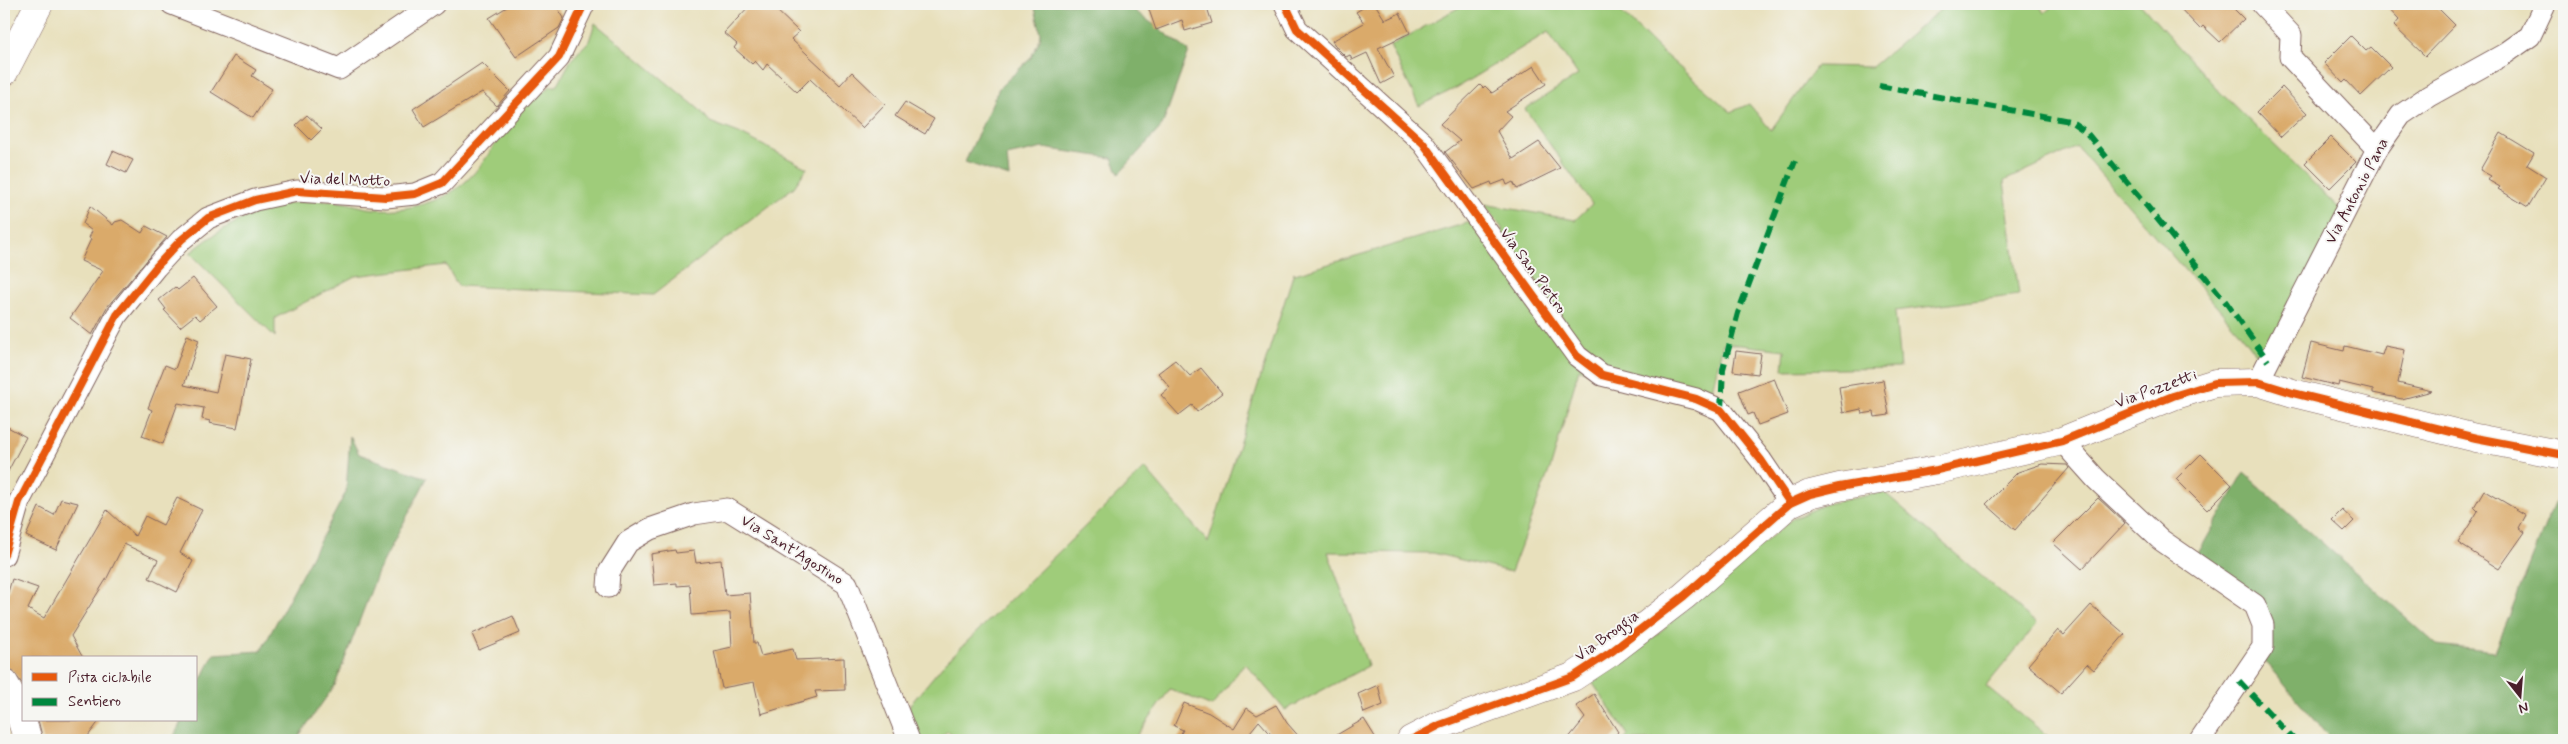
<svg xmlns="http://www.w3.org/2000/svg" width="2568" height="744" viewBox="0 0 2568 744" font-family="Mynerve,sans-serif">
	<rect width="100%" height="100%" fill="#f6f6f2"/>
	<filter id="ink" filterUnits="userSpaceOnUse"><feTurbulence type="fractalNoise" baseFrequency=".02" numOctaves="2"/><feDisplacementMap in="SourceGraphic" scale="10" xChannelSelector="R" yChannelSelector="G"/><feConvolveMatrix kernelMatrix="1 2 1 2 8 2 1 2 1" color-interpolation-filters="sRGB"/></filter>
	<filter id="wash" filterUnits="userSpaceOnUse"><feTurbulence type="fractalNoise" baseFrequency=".0096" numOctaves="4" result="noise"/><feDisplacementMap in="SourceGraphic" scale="20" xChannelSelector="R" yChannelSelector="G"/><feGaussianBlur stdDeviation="1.12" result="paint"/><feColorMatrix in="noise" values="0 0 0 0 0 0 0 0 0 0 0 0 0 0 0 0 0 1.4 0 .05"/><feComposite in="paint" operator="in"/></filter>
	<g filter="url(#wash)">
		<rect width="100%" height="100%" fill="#e8e0bc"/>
		<!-- green -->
		<g fill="#9fcc7a" stroke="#747652">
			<polygon points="1465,4 1613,4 1663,53 1731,112 1749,104 1771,130 1817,66 1872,67 1947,4 2039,4 2044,13 2056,4 2140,4 2220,92 2341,210 2264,365 2238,331 2077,147 2004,181 2019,295 1895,311 1900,368 1783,370 1785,350 1723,343 1709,403 1579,369 1552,463 1511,572 1433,553 1328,552 1368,666 1285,710 1245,663 1212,706 1170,689 1134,740 959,740 948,731 936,740 914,740 909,706 943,665 1145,468 1208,542 1294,272 1295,274 1484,218 1495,232 1504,231 1484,204 1575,220 1592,204 1525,109 1578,75 1548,32 1456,88 1419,106 1390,46"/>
			<path d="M595,23L700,110L710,122L739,133L807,168L794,187L653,295L458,286L446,265L355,276L275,318V337L190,253C232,218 285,195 340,202C351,203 362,208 374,209C396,211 419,207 440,198C474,184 489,152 509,124C520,110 537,96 551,86H557L571,60L589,41Z"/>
			<polygon points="1884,492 2037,624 1986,686 2050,738 2047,740 1624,740 1628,735 1590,679 1642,647 1792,519 1826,504"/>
		</g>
		<!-- forest -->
		<g fill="#7fb06a" stroke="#64684a">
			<polygon points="1034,4 1126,4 1189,51 1162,126 1119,174 1112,158 1043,148 1007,156 1009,177 965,162 999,88 1030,59 1040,40 1041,34"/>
			<polygon points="350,436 359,454 427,478 378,572 335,685 296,740 172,740 182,720 196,720 196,691 214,654 261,651 346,492"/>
			<polygon points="2244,473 2437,645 2495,652 2564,478 2564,740 2332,740 2265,662 2261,615 2196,557"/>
		</g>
		<g id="blocks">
			<!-- building -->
			<g fill="#daaa6a">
				<polygon points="512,4 555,4 564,18 559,28 516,57 489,18"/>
				<polygon points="751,4 770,4 799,32 791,39 840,85 852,72 885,104 862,128 810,79 797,92 767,64 763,70 755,61 752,64 734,48 737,44 724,33"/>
				<polygon points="1147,4 1206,4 1212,23 1185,31 1182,20 1156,30"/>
				<polygon points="1369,4 1375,4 1385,20 1400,13 1410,33 1378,48 1394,77 1381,84 1367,53 1352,60 1350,55 1346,57 1337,48 1332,41 1364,23 1356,12"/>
				<polygon points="2176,4 2229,4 2244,19 2220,42 2203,26 2200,29"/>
				<polygon points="2384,4 2434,4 2455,25 2425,56 2394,26 2399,20"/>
				<polygon points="2351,36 2366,51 2371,47 2391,67 2361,96 2346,80 2343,83 2324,63"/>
				<polygon points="234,56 256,70 252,76 272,89 253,118 211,92"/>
				<polygon points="482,63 510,91 497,106 482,92 424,127 413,109"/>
				<polygon points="1534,66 1546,84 1505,111 1511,116 1497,131 1513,159 1539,142 1560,168 1517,189 1513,182 1507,185 1505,180 1492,185 1491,182 1474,189 1445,152 1460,141 1440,124 1480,85 1483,88 1485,86 1492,93"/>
				<polygon points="2282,87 2307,113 2281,137 2257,112"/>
				<polygon points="905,102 934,119 925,134 895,116"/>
				<polygon points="307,115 322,129 311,140 296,125"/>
				<polygon points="2501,133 2534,153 2527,165 2546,177 2528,207 2498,189 2500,187 2488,180 2491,176 2480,170"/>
				<polygon points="2331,137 2356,162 2330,188 2305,163"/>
				<polygon points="113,151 133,160 126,173 107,164"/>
				<polygon points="90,206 113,225 115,222 122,220 142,233 146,226 167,237 107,307 92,335 70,318 103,271 81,261 91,239 89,238 92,231 83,224"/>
				<polygon points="193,278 217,306 200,320 195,315 180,327 164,310 166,309 159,300 175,287 178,290"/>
				<polygon points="187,335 199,340 184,385 216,392 225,354 251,359 237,428 209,423 210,421 202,419 204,408 178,403 163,444 142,436 152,410 148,408 165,365 175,369"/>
				<polygon points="2311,343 2344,351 2345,346 2382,355 2385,346 2405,350 2398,383 2432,391 2402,399 2373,393 2373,390 2339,382 2338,386 2302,377"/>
				<polygon points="1736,351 1761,354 1758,374 1733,371"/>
				<polygon points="1175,360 1190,376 1201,368 1222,393 1197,412 1192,405 1179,415 1161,395 1170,387 1158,373"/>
				<polygon points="1774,378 1788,414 1758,425 1753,413 1748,415 1739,391"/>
				<polygon points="1883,380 1889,415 1875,417 1874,412 1862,414 1861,409 1843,413 1839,387"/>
				<polygon points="4,425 26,437 4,479"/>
				<polygon points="2201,454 2232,485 2207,510 2176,479"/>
				<polygon points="2042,464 2067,465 2069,468 2015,530 1986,504 2018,472"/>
				<polygon points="2484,490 2526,515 2519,528 2525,532 2499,569 2458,543 2478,511 2474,507"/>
				<polygon points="177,498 202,510 180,553 193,561 177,592 149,578 158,560 124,544 107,578 71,636 83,658 24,658 24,686 12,670 4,666 4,605 12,579 38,588 28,609 44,618 107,510 135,536 145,516 163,525"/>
				<polygon points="2098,498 2125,523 2082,569 2053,543"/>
				<polygon points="61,499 78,503 56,550 26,536 39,507 54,515"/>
				<polygon points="2342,510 2354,521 2344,531 2332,520"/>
				<polygon points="675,550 676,553 694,551 696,563 721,560 725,595 750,593 754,643 757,643 761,656 793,649 796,660 844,658 845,690 815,691 817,697 761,714 754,682 722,688 714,651 732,647 730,612 692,615 690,585 677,586 677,583 654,585 651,554"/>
				<polygon points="2091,605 2125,634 2094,670 2087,664 2061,693 2028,665 2058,630 2064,635"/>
				<polygon points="513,616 520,633 479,650 472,634"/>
				<polygon points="1378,685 1383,705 1364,713 1358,694"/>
				<polygon points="1594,694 1618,732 1611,740 1567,740 1585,718 1576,706"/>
				<polygon points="1184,703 1209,713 1234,729 1247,708 1257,715 1276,705 1287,723 1302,740 1276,740 1259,721 1246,737 1250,740 1177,740 1183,730 1174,726"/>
				<polygon points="1364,719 1377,740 1328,740"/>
				<polygon points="38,720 100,720 85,740 43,740"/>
			</g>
		</g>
	</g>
	<g filter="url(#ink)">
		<use href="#blocks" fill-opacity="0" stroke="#81635e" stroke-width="1"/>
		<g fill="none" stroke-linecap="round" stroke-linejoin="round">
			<defs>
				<g id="street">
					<polyline points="172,4 339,69 434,4"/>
					<polyline points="1285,4 1297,29 1423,143 1577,356 1602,375 1696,399 1721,410 1761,460 1790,503"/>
					<polyline points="2262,4 2291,35 2290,57 2377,149"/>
					<polyline points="2258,382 2377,149 2401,115 2429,96 2503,55 2530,36 2545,4"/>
					<polyline points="2062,441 2096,479 2161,540 2255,605 2263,625 2263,647 2200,740"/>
					<polyline points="4,555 19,502 117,315 156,267 181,240 208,218 255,200 297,191 386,197 415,194 442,183 559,57 584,4"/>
					<polyline points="608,587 609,572 628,542 650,529 694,514 727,509 847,584 909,740"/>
				</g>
				<g id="secondary">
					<polyline points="4,72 39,4"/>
					<polyline points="4,683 17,706 28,740"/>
					<polyline points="1411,740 1440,725 1573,677 1611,652 1684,596 1790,503 1810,494 1839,487 1937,470 2062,441 2173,396 2215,383 2258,382 2293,393 2476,438 2564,455"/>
				</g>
			</defs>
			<!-- street casing -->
			<use href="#street" stroke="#81635e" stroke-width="23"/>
			<!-- secondary casing -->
			<use href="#secondary" stroke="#81635e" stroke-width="29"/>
			<!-- street -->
			<use href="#street" stroke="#fff" stroke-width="21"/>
			<!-- secondary -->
			<use href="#secondary" stroke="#fff" stroke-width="28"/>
			<!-- quiet -->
			<g stroke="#00873e" stroke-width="6" stroke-dasharray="12 6" stroke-linecap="butt">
				<polyline points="1879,86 2070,121 2085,131 2225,301 2268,361"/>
				<polyline points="1721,410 1723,369 1738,313 1795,161"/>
				<polyline points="2239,681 2294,740"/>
			</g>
			<defs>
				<g id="cycleway">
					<polyline points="1285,4 1297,29 1423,143 1577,356 1602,375 1696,399 1721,410 1761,460 1790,503"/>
					<polyline points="4,555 19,502 117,315 156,267 181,240 208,218 255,200 297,191 386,197 415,194 442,183 559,57 584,4"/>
					<polyline points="1411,740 1440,725 1573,677 1611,652 1684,596 1790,503 1810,494 1839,487 1937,470 2062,441 2173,396 2215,383 2258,382 2293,393 2476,438 2564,455"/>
				</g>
			</defs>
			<!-- cycleway casing -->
			<use href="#cycleway" stroke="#f6f6f2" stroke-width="11"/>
			<!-- cycleway -->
			<use href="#cycleway" stroke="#e8590c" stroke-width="8"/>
		</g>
	</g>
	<g text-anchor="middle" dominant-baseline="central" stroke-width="4" stroke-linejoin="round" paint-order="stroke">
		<!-- street labels -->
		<g font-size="16" fill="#4a1f2b" stroke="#f6f6f2">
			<text transform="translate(345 180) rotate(2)">Via del Motto</text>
			<text transform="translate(2357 191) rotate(-62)">Via Antonio Pana</text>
			<text transform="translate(1533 271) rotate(54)">Via San Pietro</text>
			<text transform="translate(2156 389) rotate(-20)">Via Pozzetti</text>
			<text transform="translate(792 550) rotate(32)">Via Sant'Agostino</text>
			<text transform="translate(1607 636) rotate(-36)">Via Broggia</text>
		</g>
	</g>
	<!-- margin -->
	<rect width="2568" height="744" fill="none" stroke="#f6f6f2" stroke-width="20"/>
	<!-- legend -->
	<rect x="22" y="656" width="175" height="65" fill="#f6f6f2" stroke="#b1a0a2"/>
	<rect x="32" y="673" width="25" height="8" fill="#e8590c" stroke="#b1a0a2"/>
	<text x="68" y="682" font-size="15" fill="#4a1f2b">Pista ciclabile</text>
	<rect x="32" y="698" width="25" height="8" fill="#00873e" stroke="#b1a0a2"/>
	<text x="68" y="706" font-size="15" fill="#4a1f2b">Sentiero</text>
	<!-- north arrow -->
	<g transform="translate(2520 696) rotate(163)" stroke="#f6f6f2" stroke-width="4" paint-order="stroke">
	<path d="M0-4L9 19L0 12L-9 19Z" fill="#4a1f2b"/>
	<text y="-8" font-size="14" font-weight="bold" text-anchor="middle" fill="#4a1f2b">N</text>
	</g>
</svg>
